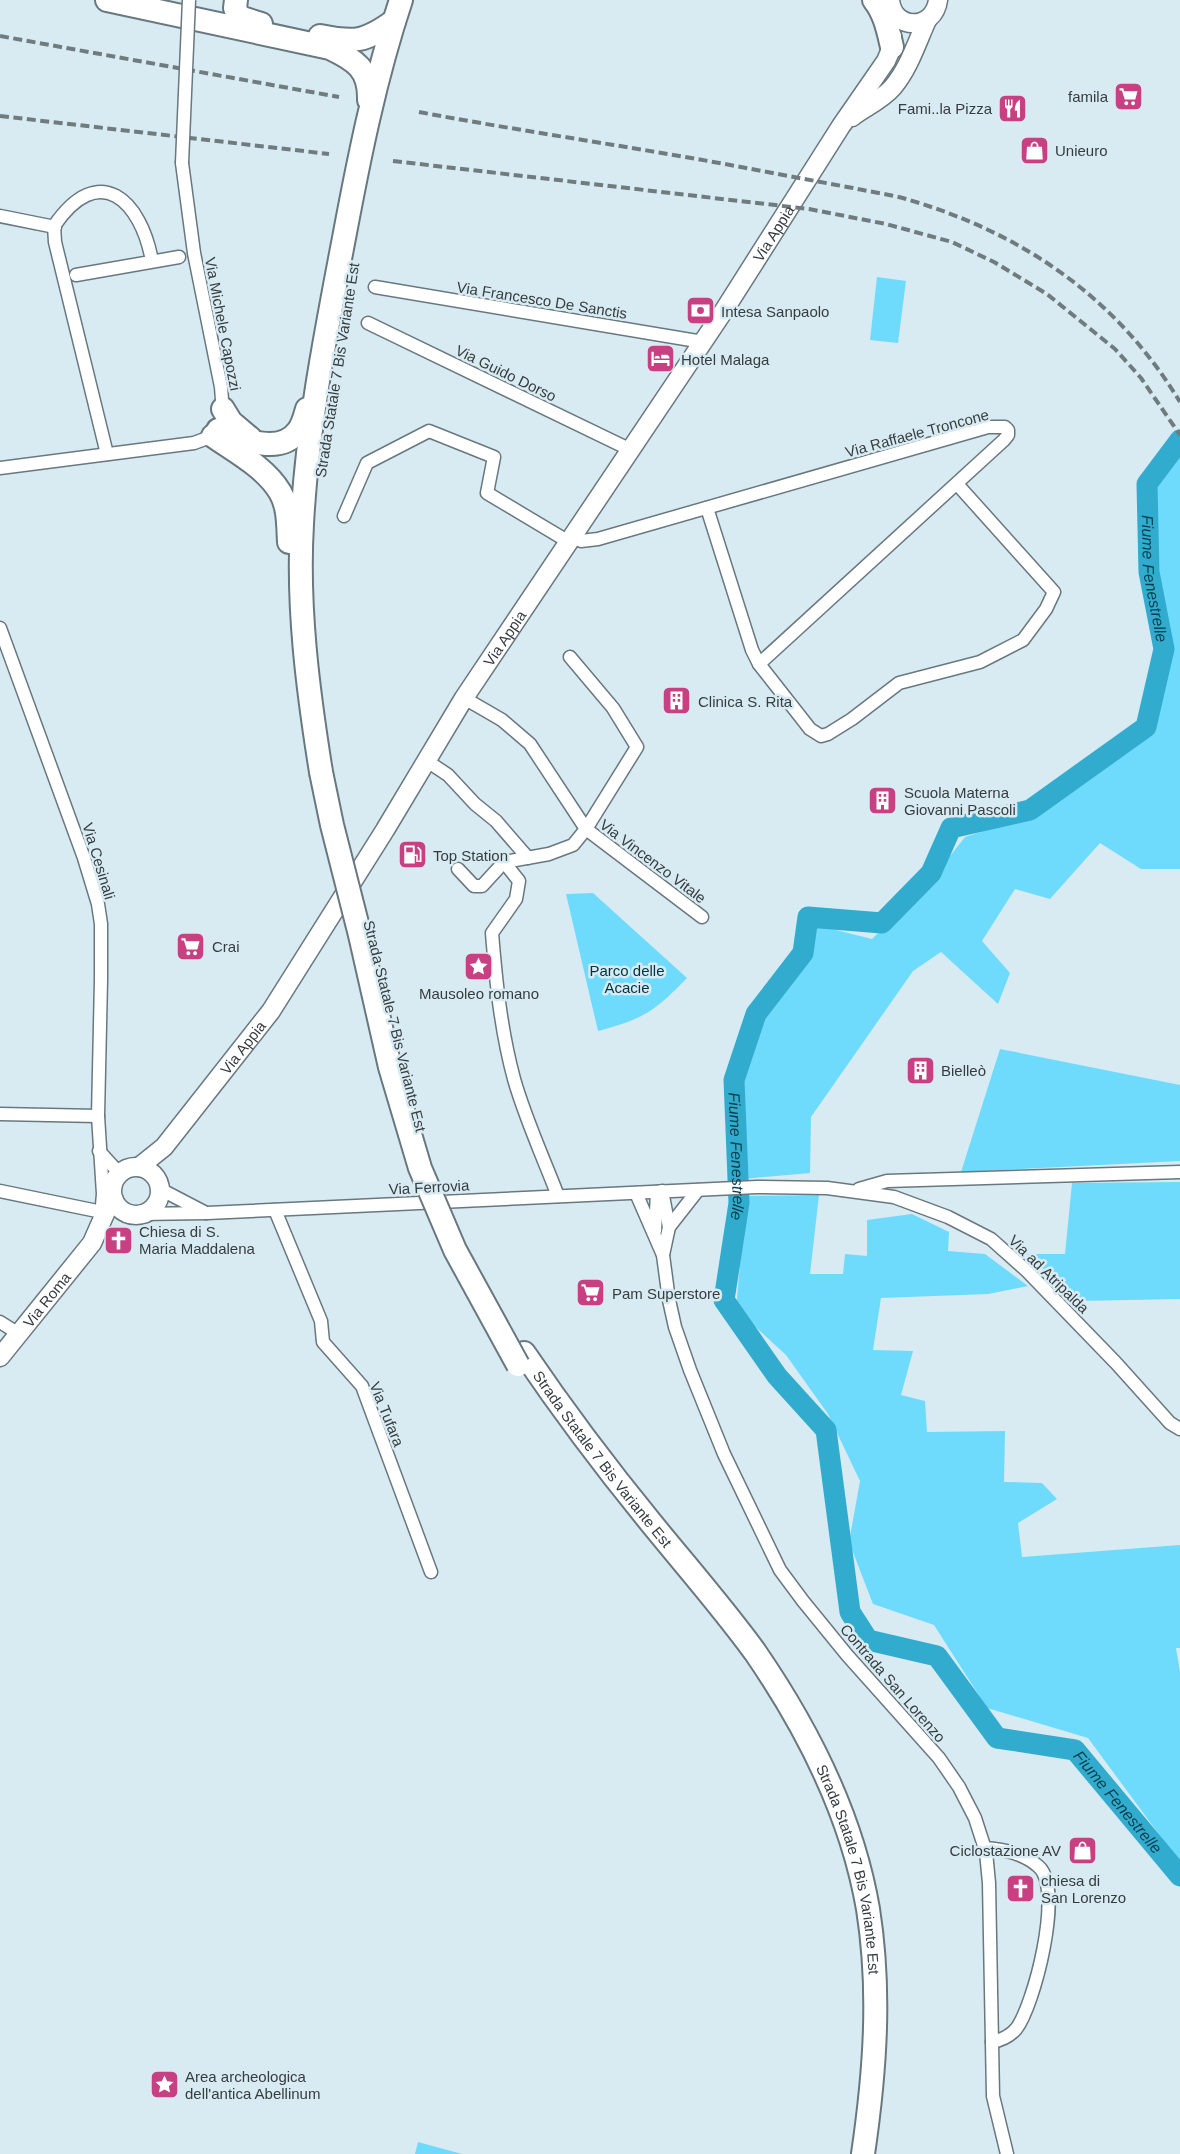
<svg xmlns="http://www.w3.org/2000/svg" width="1180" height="2154" viewBox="0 0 1180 2154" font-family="Arial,sans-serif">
	<rect width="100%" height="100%" fill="#d8ebf2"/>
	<!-- green -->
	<g fill="#6edbfd">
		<polygon points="877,277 906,281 898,343 870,340"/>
		<polygon points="1180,445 1180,869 1141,869 1100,843 1050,899 1015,889 982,941 1010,973 998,1004 941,952 913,971 811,1117 810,1173 743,1179 739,1082 758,1019 806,956 812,924 872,939 931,880 965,837 1031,816 1146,730 1166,652 1155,585 1152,487"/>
		<path d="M593,893L687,978C654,1012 643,1019 598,1031L566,894Z"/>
		<polygon points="1000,1049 1180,1085 1180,1161 961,1172"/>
		<polygon points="1180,1182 1180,1299 1077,1301 1076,1295 1066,1285 1061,1286 1027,1254 1065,1254 1072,1183"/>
		<polygon points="819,1195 810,1274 843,1274 845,1254 867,1256 867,1220 912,1214 949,1232 948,1251 985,1254 1028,1286 988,1294 881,1298 873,1350 913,1351 901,1395 925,1401 927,1432 1005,1431 1004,1482 1042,1483 1057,1499 1018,1523 1022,1557 1180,1545 1180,1648 1176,1648 1180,1672 1180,1865 1161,1837 1088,1738 987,1708 934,1625 873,1604 849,1542 860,1481 828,1414 786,1355 736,1309 746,1196"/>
		<polygon points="418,2142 462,2154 415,2154"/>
	</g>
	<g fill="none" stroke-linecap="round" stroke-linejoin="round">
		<!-- river -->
		<path stroke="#32acce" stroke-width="21" id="s1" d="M1180,440L1147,484L1149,572L1164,649L1146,727L1030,810L951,828L931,873L882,923L808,917L803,953L756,1014L734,1080L739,1203L724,1300L777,1376L826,1430L850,1612L868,1640L937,1656L997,1738L1075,1750L1180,1876"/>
		<defs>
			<g id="street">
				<polyline points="182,163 194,253 221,387 223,413"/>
				<polyline points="0,216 55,227"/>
				<polyline points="76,275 179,257"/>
				<polyline points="375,287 703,342"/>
				<polyline points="368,323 631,450"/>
				<path d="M107,454L55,242L54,226C99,160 141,200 152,261"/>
				<polyline points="0,468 194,443 213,436 217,432"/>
				<polyline points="707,508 752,650 759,664 810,729 821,736 828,734 852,719 899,683 980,662 1023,640 1046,609 1054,592 957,484"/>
				<polyline points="344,516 367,463 429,431 494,457 487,493 569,542"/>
				<polyline points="573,537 581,541 598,539 988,427 1005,427 1008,430 1008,435 1004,440 759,664"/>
				<polyline points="0,628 84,858 98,904 101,924 101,980 98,1116 103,1194 101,1216"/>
				<polyline points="464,698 502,720 530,744 586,829 702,917"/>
				<polyline points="427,761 448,775 475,804 496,821 528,858"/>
				<path d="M504,862L519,881L516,899L492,933C496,982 501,1031 514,1079C525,1118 543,1157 558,1196"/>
				<polyline points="458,869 474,886 482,886 504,862 549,854 573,845 586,829 637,747 613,708 570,657"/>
				<polyline points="0,1114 98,1116"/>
				<polyline points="99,1151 120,1174"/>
				<polyline points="160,1189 206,1213"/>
				<polyline points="859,1189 887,1181 1180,1172"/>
				<polyline points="0,1191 102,1212"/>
				<polyline points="662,1191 669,1227 663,1255"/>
				<polyline points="636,1193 663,1255 669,1300 675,1327 690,1370 724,1454 780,1570 803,1601 847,1655 939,1758 959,1787 975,1818 986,1852 989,1883 993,2096 1007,2154"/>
				<polyline points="275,1210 321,1321 323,1342 362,1386 431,1572"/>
				<polyline points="139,1214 207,1213 757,1187 827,1188 894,1197 948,1217 991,1239 1027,1271 1116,1363 1170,1423 1180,1429"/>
				<polyline points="669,1227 698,1190"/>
				<polyline points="655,1231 657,1192"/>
				<polyline points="0,1322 19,1334"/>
				<path d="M984,1848C1003,1849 1025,1854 1039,1867C1064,1890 1034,2006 1016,2029C1009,2037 1002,2040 992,2042"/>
			</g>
			<g id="secondary">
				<path d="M890,0C893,31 934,31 938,0"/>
				<path d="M852,117C865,107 882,100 893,87C909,68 917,42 927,20"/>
				<path id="s2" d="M139,1167L164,1147L271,1011L385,830L464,698L723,312L841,126L886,61L892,47V36"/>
				<circle cx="136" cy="1191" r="24"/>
				<path id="s3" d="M0,1357L92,1243L107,1209L114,1200"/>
			</g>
			<g id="highway">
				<path d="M107,0L330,48C355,60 370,69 369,100"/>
				<polyline points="236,0 235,8 239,17 261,24"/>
				<path d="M874,0C885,14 888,30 892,47"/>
				<path d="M320,36C355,43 365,42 394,21"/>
				<polyline points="223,409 231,422 250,438"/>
				<path d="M218,430C241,439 280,456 298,431C303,425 305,416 307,409"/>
				<path d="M213,436C236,452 266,468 280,492C289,507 288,526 289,542"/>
				<path d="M321,772C308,691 297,607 302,524C307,428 326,332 344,238C359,158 375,78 401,0"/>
				<path id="s4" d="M524,1353C564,1412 607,1469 652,1524C687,1567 723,1608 755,1652C808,1729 852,1816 868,1909C881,1991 875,2072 863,2154"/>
			</g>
		</defs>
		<!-- street casing -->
		<use href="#street" stroke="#68787e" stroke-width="15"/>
		<!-- secondary casing -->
		<use href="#secondary" stroke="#68787e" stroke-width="21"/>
		<!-- highway casing -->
		<use href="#highway" stroke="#68787e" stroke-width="26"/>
		<!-- street -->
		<use href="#street" stroke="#fff" stroke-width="12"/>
		<!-- secondary -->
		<use href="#secondary" stroke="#fff" stroke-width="18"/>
		<!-- highway -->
		<use href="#highway" stroke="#fff" stroke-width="22"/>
		<!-- rail -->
		<g stroke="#707b7f" stroke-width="4" stroke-dasharray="9 4.5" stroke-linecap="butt">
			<polyline points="0,36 339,97"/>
			<path d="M419,112C526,132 634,147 741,167C778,174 815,181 853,188C870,192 889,194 906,199C1023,233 1117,298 1180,402"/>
			<polyline points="0,116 329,154"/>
			<polyline points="393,161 809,209 886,224 952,242 994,262 1047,294 1115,349 1141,378 1180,435"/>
		</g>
		<defs>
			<polyline id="street-bridge" points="182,163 189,0"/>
			<polyline id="highway-bridge" points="321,772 332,825 360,935 390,1067 420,1168 455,1250 518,1365"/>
		</defs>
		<!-- street-bridge casing -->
		<use href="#street-bridge" stroke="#68787e" stroke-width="15" stroke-linecap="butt"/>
		<!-- highway-bridge casing -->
		<use href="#highway-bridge" stroke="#68787e" stroke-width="26" stroke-linecap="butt"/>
		<!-- street-bridge -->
		<use href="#street-bridge" stroke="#fff" stroke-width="12"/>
		<!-- highway-bridge -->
		<use href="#highway-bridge" stroke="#fff" stroke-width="22"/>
	</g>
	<!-- icons -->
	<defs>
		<symbol id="supermarket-square" viewBox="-11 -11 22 22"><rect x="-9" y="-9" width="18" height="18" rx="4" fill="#c64082" stroke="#d8ebf2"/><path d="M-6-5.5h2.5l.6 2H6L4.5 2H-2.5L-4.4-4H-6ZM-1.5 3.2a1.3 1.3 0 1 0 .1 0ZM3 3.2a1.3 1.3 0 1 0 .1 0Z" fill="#fff"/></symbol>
		<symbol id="restaurant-square" viewBox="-11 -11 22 22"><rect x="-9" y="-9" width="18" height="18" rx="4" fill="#c64082" stroke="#d8ebf2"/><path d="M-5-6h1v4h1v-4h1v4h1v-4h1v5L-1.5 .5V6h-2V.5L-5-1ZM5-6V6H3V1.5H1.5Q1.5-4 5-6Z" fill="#fff"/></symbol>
		<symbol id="shop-square" viewBox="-11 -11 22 22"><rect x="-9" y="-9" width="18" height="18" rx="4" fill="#c64082" stroke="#d8ebf2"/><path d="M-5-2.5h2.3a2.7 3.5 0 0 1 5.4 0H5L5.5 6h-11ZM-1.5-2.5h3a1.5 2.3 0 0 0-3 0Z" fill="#fff"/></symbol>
		<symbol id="bank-square" viewBox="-11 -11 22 22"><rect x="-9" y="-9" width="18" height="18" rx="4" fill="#c64082" stroke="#d8ebf2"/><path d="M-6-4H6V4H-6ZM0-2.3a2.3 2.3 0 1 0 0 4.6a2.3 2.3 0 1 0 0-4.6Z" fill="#fff"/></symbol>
		<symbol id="hotel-square" viewBox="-11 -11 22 22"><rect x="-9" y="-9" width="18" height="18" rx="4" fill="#c64082" stroke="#d8ebf2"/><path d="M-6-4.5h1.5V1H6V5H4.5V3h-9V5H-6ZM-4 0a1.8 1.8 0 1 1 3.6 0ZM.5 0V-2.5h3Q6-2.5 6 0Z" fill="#fff"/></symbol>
		<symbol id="building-square" viewBox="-11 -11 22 22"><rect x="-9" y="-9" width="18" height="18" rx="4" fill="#c64082" stroke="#d8ebf2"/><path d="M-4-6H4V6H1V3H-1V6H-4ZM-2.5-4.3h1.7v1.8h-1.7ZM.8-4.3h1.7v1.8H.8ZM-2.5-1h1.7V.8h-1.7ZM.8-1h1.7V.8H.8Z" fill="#fff"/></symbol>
		<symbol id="fuel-square" viewBox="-11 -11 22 22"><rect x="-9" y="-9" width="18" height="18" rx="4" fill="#c64082" stroke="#d8ebf2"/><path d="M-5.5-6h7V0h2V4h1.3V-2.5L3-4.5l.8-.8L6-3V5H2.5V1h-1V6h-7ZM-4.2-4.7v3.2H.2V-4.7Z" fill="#fff"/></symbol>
		<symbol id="sight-square" viewBox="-11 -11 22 22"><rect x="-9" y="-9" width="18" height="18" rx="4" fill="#c64082" stroke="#d8ebf2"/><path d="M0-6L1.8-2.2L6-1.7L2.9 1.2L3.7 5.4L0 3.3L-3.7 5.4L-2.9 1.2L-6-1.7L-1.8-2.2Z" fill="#fff"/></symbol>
		<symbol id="church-square" viewBox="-11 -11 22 22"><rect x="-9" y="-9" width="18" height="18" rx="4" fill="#c64082" stroke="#d8ebf2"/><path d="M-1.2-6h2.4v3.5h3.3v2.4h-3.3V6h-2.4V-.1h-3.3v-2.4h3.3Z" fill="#fff"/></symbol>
	</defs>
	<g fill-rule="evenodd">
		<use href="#supermarket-square" x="1112" y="80" width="33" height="33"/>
		<use href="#restaurant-square" x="996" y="92" width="33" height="33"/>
		<use href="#shop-square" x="1018" y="134" width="33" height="33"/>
		<use href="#bank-square" x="684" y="294" width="33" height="33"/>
		<use href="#hotel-square" x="644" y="342" width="33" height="33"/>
		<use href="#building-square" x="660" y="684" width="33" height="33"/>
		<use href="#building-square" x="866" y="784" width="33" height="33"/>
		<use href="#fuel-square" x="396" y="838" width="33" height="33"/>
		<use href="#supermarket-square" x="174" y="930" width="33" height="33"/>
		<use href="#sight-square" x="462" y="950" width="33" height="33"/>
		<use href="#building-square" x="904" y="1054" width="33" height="33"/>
		<use href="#church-square" x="102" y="1224" width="33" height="33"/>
		<use href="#supermarket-square" x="574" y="1276" width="33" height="33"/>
		<use href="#shop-square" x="1066" y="1834" width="33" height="33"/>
		<use href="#church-square" x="1004" y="1872" width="33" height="33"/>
		<use href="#sight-square" x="148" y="2068" width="33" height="33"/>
	</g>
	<g text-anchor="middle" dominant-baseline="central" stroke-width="5" stroke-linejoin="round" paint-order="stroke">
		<!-- poi labels -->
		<g font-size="15" fill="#363d40" stroke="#d8ebf2" text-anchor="start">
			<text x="1108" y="96" text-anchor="end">famila</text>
			<text x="992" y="108" text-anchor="end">Fami..la Pizza</text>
			<text x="1055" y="150">Unieuro</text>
			<text x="721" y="311">Intesa Sanpaolo</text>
			<text x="681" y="359">Hotel Malaga</text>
			<text x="698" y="701">Clinica S. Rita</text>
			<text x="904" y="792">Scuola Materna<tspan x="904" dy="17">Giovanni Pascoli</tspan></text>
			<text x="433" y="855">Top Station</text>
			<text x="212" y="946">Crai</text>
			<text x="479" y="993" text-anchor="middle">Mausoleo romano</text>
			<text x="941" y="1070">Bielleò</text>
			<text x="139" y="1231">Chiesa di S.<tspan x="139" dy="17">Maria Maddalena</tspan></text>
			<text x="612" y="1293">Pam Superstore</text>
			<text x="1061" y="1850" text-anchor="end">Ciclostazione AV</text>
			<text x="1041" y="1880">chiesa di<tspan x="1041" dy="17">San Lorenzo</tspan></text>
			<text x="185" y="2076">Area archeologica<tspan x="185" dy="17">dell'antica Abellinum</tspan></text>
		</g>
		<!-- street labels -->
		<g font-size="15" fill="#363d40" stroke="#d8ebf2">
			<text stroke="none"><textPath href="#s2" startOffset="1131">Via Appia</textPath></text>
			<text transform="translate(542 300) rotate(9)">Via Francesco De Sanctis</text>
			<text transform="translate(223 324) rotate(79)">Via Michele Capozzi</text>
			<text transform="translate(337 370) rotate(-81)">Strada Statale 7 Bis Variante Est</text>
			<text transform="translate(506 373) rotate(26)">Via Guido Dorso</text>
			<text transform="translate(917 433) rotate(-15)">Via Raffaele Troncone</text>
			<text stroke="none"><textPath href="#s2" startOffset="645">Via Appia</textPath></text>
			<text transform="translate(99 861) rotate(73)">Via Cesinali</text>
			<text transform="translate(653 861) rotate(37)">Via Vincenzo Vitale</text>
			<text transform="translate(395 1026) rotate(76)">Strada Statale 7 Bis Variante Est</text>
			<text stroke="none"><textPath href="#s2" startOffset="159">Via Appia</textPath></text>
			<text transform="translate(429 1187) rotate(-3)">Via Ferrovia</text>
			<text transform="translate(1049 1274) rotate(44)">Via ad Atripalda</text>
			<text stroke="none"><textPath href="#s3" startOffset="74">Via Roma</textPath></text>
			<text transform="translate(387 1414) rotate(68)">Via Tufara</text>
			<text stroke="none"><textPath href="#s4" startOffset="132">Strada Statale 7 Bis Variante Est</textPath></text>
			<text transform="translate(893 1683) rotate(49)">Contrada San Lorenzo</text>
			<text stroke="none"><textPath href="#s4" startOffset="618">Strada Statale 7 Bis Variante Est</textPath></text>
		</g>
		<!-- park labels -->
		<g font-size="15" fill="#003543" stroke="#d8ebf2">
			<text x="627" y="970">Parco delle<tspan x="627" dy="17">Acacie</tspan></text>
		</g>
		<!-- water labels -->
		<g font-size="16" font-style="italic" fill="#083e4c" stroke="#d8ebf2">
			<text stroke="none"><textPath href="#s1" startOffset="150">Fiume Fenestrelle</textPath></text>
			<text stroke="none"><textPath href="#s1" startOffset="978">Fiume Fenestrelle</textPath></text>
			<text stroke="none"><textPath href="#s1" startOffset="1824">Fiume Fenestrelle</textPath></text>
		</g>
	</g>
</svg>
